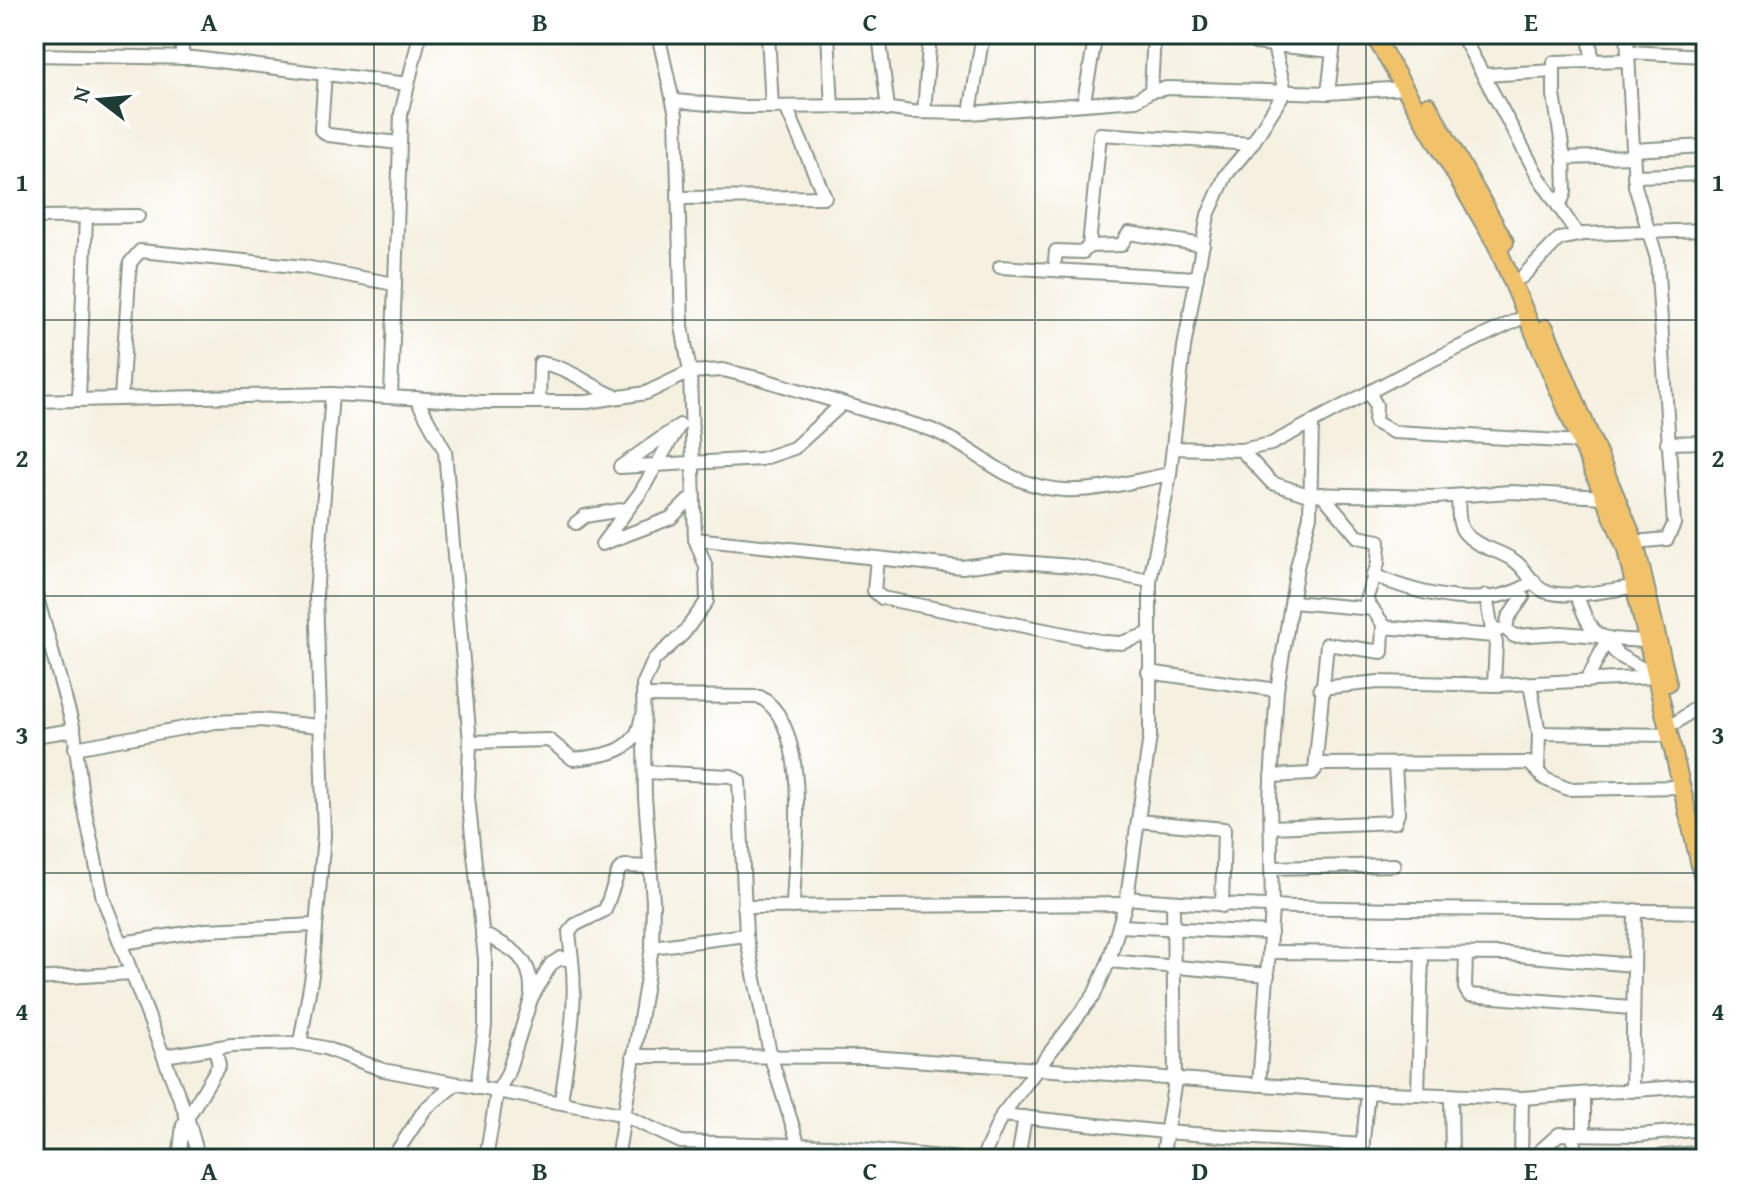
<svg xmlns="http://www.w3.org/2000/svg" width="1740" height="1193" viewBox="0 0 1740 1193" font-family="'Gentium Book Plus',serif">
	<rect width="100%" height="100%" fill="#fff"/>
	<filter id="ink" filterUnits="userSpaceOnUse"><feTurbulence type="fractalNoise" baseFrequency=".0125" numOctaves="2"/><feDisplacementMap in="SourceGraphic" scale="16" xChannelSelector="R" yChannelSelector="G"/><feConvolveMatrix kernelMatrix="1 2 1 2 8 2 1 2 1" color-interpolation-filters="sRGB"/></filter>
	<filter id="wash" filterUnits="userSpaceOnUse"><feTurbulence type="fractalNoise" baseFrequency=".006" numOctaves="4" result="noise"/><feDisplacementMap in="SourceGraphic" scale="32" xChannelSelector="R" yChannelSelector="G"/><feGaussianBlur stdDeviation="1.8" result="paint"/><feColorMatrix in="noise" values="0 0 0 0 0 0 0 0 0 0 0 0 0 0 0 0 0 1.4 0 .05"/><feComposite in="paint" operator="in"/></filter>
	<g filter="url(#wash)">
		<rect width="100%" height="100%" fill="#f5f0e0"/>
	</g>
	<g filter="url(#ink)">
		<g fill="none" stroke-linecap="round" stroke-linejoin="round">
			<defs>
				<g id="minor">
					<polyline points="658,34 676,115 682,326 690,372 695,539 962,567 1007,561 1073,566 1150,581"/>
					<polyline points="768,34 772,107"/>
					<polyline points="828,34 832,106"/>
					<polyline points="879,34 888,109"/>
					<polyline points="1226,34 1236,34"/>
					<polyline points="1461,34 1538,176 1578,235"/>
					<polyline points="1589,34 1592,59"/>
					<polyline points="1627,34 1635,186 1657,259 1674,524 1667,539 1635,542"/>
					<polyline points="1255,43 1332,51"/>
					<polyline points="1628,52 1706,56"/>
					<polyline points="34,55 194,58 408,84"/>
					<polyline points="1704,56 1706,109"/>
					<polyline points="182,58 182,34"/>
					<polyline points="325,73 321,130 328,135 399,143"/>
					<polyline points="1484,75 1554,71"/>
					<polyline points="1151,91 1154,34"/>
					<polyline points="1328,93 1335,34"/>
					<polyline points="675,101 743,107 869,106 912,112 970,113 1136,100 1151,91 1168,88 1328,93 1405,88"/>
					<polyline points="1084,101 1096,34"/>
					<polyline points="924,112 930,34"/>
					<polyline points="970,113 983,34"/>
					<polyline points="1632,150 1706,146"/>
					<polyline points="1564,158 1554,95 1554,62 1628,60"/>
					<polyline points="1634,176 1706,174"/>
					<polyline points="678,198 825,197 786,107"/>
					<polyline points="1559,207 1565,192 1564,158 1633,156"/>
					<polyline points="34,217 138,216"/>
					<polyline points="1089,246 1100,134 1252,144"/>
					<polyline points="1055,260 1056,251 1083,252 1089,246 1121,245 1129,233 1203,245"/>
					<polyline points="1000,267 1197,278"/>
					<polyline points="1522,277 1559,239 1583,234 1706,230"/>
					<polyline points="1369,392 1376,405 1375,422 1393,432 1582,442"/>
					<polyline points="391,396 401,114 420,34"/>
					<polyline points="79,398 86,216"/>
					<polyline points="121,398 130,263 140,251 305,267 394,284"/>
					<polyline points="416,398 445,451 470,742 468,797 485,959 485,1026 477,1088"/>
					<path d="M34,401L332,394L482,402H587L646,393L690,372L723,370L761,379L932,430C960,441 981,460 1007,474C1065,504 1111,485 1170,474"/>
					<path d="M539,402L540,363C570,367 589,386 617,397"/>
					<polyline points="680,425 620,467 761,459 794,448 841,405"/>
					<polyline points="678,428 640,493 602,544 671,518 694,495"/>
					<polyline points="1667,443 1706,442"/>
					<polyline points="1173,448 1241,450 1271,444 1409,371 1528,315"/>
					<polyline points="1241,450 1272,483 1305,494 1435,497 1511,492 1605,497"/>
					<path d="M1458,496C1459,506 1457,524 1464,532C1476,548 1499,549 1516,562C1527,570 1534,589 1547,592C1574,599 1607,590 1634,587"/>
					<polyline points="576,523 585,516 627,509"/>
					<polyline points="877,558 874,591 882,598 1105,642 1121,643 1148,634"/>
					<path d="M1373,575C1419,595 1490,613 1534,581"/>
					<polyline points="34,587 74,730 82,797 103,898 188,1120 199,1159"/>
					<polyline points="1519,592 1523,597 1508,618 1506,629 1514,636 1561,633 1599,636"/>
					<path d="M1576,593C1594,644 1598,638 1647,641"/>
					<polyline points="1486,596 1492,630 1499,630"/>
					<polyline points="1292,602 1373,609"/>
					<polyline points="1383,627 1494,636"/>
					<polyline points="1492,630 1496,643 1494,685"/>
					<polyline points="1606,641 1618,655 1657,677"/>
					<polyline points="1148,672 1277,690"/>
					<polyline points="1587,681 1606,641"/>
					<polyline points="1530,684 1539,733 1538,769"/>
					<polyline points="1320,688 1379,682 1496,685 1657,677"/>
					<path d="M643,696L760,697C813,726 794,855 793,907"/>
					<polyline points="1677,722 1706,700"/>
					<polyline points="1539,733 1669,735"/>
					<polyline points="34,736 74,730"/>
					<path d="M470,742L549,740L573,759C600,756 637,754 641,719"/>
					<polyline points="75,748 216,722 260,720 319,726"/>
					<polyline points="1318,764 1529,763 1545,779 1568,789 1681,787"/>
					<polyline points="645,772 731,776 739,781 746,935 771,1058 799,1146"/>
					<polyline points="1271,776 1311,774 1315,770 1327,644 1382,652 1383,624 1366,600 1378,563 1379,541 1358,537 1322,494"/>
					<polyline points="1138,821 1224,829 1222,906"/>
					<polyline points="1271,827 1395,822 1398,813 1395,765"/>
					<polyline points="1271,868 1394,865"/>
					<path d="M1127,898C1320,914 1513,907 1706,912"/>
					<polyline points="744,907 1125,904"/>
					<polyline points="1119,926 1271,933"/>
					<path d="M482,934C511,947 533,958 531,993"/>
					<polyline points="122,943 206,930 315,925"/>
					<polyline points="652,947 746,935"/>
					<polyline points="1270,952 1508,954 1634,965"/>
					<polyline points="1466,954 1465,988 1469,995 1631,1008"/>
					<polyline points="572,960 569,932 575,925 605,910 619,870 625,866 651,867"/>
					<polyline points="1109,961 1268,975"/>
					<polyline points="34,979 132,973"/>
					<polyline points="300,1043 312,975 324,835 316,595 332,394"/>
					<polyline points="164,1056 232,1045 300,1043 325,1048 383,1070 621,1114 681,1142 830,1146 961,1159"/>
					<polyline points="633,1056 871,1057 1362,1092 1522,1098 1706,1085"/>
					<polyline points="1259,1085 1272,909 1270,798 1277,690 1297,567 1310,516 1312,423"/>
					<polyline points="1632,1091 1635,910"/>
					<polyline points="1418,1094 1422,954"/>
					<polyline points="1584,1094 1584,1134"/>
					<polyline points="1451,1095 1452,1159"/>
					<polyline points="1002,1115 1164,1132 1363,1145"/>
					<polyline points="1571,1134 1578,1159"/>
					<polyline points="179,1159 183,1125 219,1065 215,1048"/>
					<polyline points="392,1159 425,1109 456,1084"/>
					<path d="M486,1159L497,1092L507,1075L531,999L551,964L561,958L572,960C578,1007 567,1056 561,1102"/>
					<polyline points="617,1159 652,947 653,901 645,797 643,685 654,660 683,634 707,601 706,567 695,539"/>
					<polyline points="982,1159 1002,1115 1094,995 1109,961 1127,898 1150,736 1150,581 1170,474 1184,347 1208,215 1226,175 1252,144 1285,91 1274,46"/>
					<polyline points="1018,1159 1025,1117"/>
					<polyline points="1162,1159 1175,1080 1173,902"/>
					<polyline points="1361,1159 1368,1092"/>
					<polyline points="1521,1159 1522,1098"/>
					<polyline points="1531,1159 1559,1134 1638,1135 1706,1129"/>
					<polyline points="1634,1159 1706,1152"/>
				</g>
				<g id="major">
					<polyline points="1373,34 1496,244 1625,546 1706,891"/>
					<polyline points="1428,105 1505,242"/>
					<polyline points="1545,328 1635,542 1668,683"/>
				</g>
			</defs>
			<!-- minor casing -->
			<use href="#minor" stroke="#8a968a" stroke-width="16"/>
			<!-- major casing -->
			<use href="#major" stroke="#8a968a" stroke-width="20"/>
			<!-- minor -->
			<use href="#minor" stroke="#fff" stroke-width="12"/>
			<!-- major -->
			<use href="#major" stroke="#f2c26a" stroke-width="16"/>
		</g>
	</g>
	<!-- grid -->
	<path fill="none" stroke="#1f3d34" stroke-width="2" stroke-opacity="0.55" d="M374,34V1159M705,34V1159M1035,34V1159M1366,34V1159M34,320H1706M34,596H1706M34,873H1706"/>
	<!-- margin -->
	<rect width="1740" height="1193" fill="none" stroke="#fff" stroke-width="88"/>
	<!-- north arrow -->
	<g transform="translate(100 100) rotate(286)" stroke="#ffffff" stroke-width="6" paint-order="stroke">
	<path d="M0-6L14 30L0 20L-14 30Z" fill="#1f3d34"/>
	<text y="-12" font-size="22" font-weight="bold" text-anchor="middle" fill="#1f3d34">N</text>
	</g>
	<rect x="44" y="44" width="1652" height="1105" fill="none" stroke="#1f3d34" stroke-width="3"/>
	<g font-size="26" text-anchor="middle" font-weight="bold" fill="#1f3d34">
		<text x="209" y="31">A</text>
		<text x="540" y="31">B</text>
		<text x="870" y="31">C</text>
		<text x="1200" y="31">D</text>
		<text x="1531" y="31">E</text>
		<text x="22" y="191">1</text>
		<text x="1718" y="191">1</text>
		<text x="22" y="467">2</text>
		<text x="1718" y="467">2</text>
		<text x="22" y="744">3</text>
		<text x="1718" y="744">3</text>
		<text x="22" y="1020">4</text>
		<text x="1718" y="1020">4</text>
		<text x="209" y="1180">A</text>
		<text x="540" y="1180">B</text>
		<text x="870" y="1180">C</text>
		<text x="1200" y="1180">D</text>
		<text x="1531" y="1180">E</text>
	</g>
</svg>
